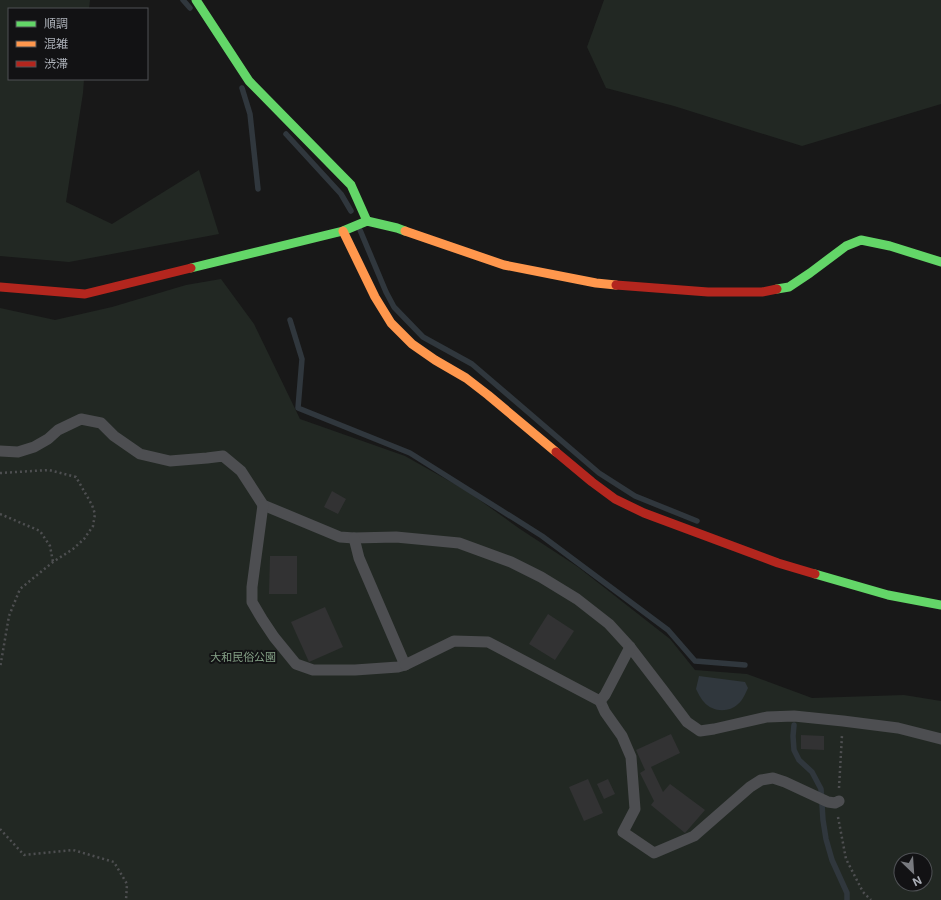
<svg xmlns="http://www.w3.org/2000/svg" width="941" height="900" viewBox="0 0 941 900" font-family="Inter,'Noto Sans JP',sans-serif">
	<rect width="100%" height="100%" fill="#181818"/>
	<!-- green -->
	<g fill="#222823" fill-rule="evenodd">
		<polygon points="0,0 90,0 89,9 9,9 9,79 84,79 83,93 66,202 112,224 199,170 219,234 69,262 0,256"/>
		<polygon points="604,0 941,0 941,104 802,146 674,106 606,88 587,47"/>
		<path d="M221,279L254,324L300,419L405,456L467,491L520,529L578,567L670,639L695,670L747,674L812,698L904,695L941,701V900H0V308L55,320L112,307L186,285ZM901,860H925V884H901Z"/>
	</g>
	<!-- water -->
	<path fill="#30373d" d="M699,676L745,682L748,688C745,694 743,700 738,704C729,713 712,712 704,702C701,699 698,693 696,689Z"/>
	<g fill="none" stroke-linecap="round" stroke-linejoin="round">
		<!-- stream -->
		<g stroke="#30373d" stroke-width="5.5">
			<polyline points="183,0 190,8"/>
			<polyline points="242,88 250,114 258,189"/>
			<polyline points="286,134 341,194 351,211"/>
			<polyline points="360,230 386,292 394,307 423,337 472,364 599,473 635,496 697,521"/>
			<polyline points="290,320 302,359 298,408 410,453 542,536 668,630 695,661 745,665"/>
			<polyline points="794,725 793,736 794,750 799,760 812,772 821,789 823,820 826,839 832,860 847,893 847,900"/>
		</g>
	</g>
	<!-- building -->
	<g fill="#323233">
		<polygon points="332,491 346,499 338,514 324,507"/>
		<polygon points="270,556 297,556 297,594 269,594"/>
		<polygon points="325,607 343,647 309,662 291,622"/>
		<polygon points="548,614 574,631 555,660 529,644"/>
		<polygon points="671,734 680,753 651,767 663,792 670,784 705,810 685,833 651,805 654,801 640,773 645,770 636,750"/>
		<polygon points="801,735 824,736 824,750 801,749"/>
		<polygon points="588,779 603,813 584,821 569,787"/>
		<polygon points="608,779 615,794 604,799 597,784"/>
	</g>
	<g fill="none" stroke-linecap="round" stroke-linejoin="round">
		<!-- path -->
		<g stroke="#4e4f51" stroke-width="2.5" stroke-dasharray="2 3" stroke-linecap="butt">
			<polyline points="0,473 49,470 76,477 92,505 95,514 93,526 84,539 73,549 53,562 20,589 9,616 0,668"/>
			<polyline points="0,514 40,531 50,546 53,562"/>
			<polyline points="839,788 842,735"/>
			<polyline points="838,817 846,859 863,892 871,900"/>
			<polyline points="0,829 24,855 73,850 114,862 127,884 126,900"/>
		</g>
		<!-- lane -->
		<g stroke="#4d4e51" stroke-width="11">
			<polyline points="0,451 18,452 34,447 48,439 58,430 81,419 101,423 114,436 140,454 170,461 207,458 223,456 241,471 263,505 340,537 354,538 396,537 459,543 511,562 541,577 577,599 609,624 630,647 663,690 687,722 700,731 714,729 767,717 794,716 843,721 898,728 941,739"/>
			<polyline points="263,505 252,587 252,602 262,619 274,637 296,664 313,670 355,670 398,667 405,665 359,558 354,538"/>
			<polyline points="405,665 454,641 488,642 600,701 605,712 622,736 631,757 635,809 623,832 654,853 694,836 750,787 761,780 773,778 785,782 828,802 835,803 839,801"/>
			<polyline points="600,701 605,695 630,647"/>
		</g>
		<!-- fast -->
		<g stroke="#63d668" stroke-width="9">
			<polyline points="196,0 249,81 351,185 367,221"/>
			<polyline points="191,268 343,231 367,221 397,228 405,231"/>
			<polyline points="777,289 789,287 810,273 846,246 861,240 890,246 941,262"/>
			<polyline points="815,574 888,595 941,605"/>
		</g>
		<!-- slow -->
		<g stroke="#ff974d" stroke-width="9">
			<polyline points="343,231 375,297 391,323 412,344 435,360 466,378 488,395 556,452"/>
			<polyline points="405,231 504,265 596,283 616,285"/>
		</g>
		<!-- jam -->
		<g stroke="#b3261e" stroke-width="9">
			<polyline points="616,285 708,292 762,292 777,289"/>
			<polyline points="0,287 85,294 191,268"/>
			<polyline points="556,452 592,482 615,499 644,513 778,563 815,574"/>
		</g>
	</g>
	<g text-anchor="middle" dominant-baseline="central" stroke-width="4" stroke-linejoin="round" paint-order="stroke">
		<!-- park labels -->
		<g font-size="11" fill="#84a086" stroke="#121214">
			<text x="243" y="657">大和民俗公園</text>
		</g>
	</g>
	<!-- legend -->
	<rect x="8" y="8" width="140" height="72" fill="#121214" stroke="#4f5155"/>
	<rect x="16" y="21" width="20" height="6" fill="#63d668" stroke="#4f5155"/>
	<text x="44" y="28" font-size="12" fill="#abafb7">順調</text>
	<rect x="16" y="41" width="20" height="6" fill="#ff974d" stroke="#4f5155"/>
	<text x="44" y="48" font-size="12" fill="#abafb7">混雑</text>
	<rect x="16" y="61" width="20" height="6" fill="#b3261e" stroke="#4f5155"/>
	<text x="44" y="68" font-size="12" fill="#abafb7">渋滞</text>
	<!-- north arrow -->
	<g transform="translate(913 872) rotate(155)"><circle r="19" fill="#121214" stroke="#4f5155"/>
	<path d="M0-3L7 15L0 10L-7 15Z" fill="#787a7f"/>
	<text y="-6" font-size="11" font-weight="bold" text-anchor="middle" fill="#abafb7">N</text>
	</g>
</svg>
